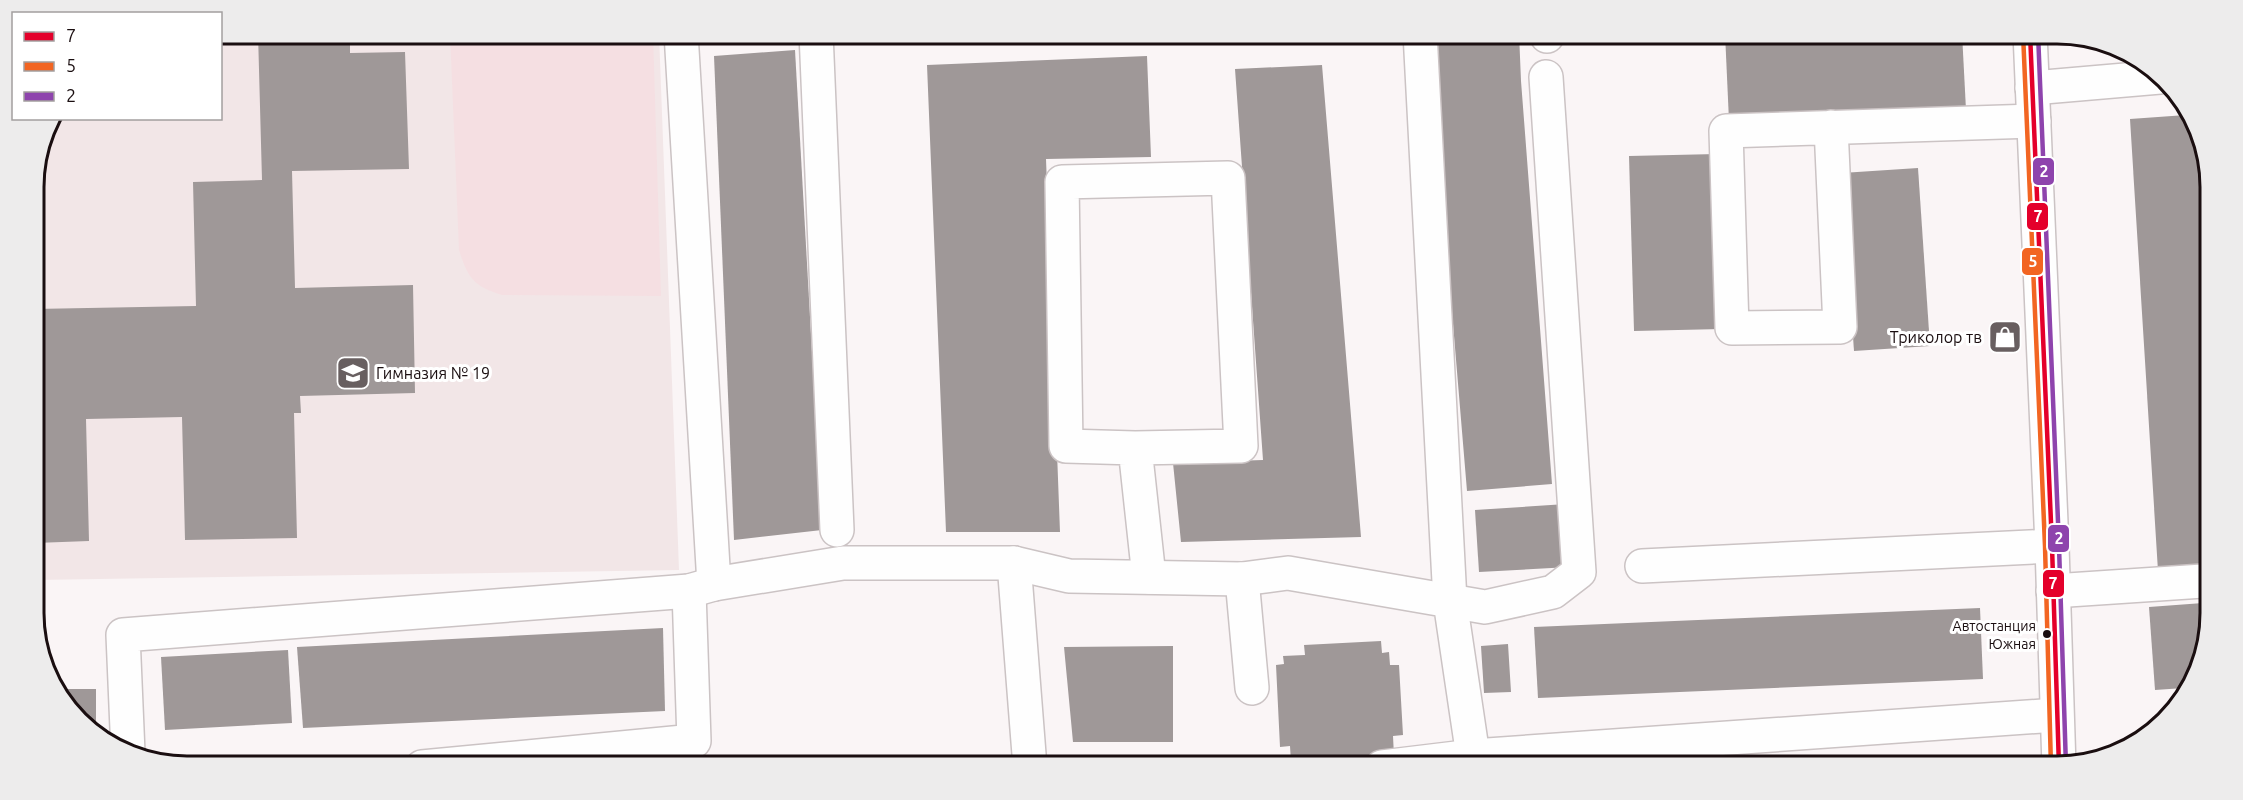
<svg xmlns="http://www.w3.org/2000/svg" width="2243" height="800" viewBox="0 0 2243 800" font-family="Ubuntu,sans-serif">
	<rect width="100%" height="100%" fill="#faf5f6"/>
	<!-- built -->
	<polygon fill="#f2e6e7" points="221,33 659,33 679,570 36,580 33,176 49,119 220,118"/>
	<!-- green -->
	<path fill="#f5dfe2" d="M450,33H653L661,296L502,295C473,286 468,278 459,250Z"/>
	<!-- building -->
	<g fill="#9f9898">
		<polygon points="258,33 350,33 350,53 405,52 409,169 292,171 295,288 413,285 415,393 300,396 301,413 294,413 297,538 185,540 182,417 86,419 89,541 35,543 34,309 196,306 193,182 262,180"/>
		<polygon points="1432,33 1519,33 1521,81 1552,484 1467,491 1433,85"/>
		<polygon points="1725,33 1962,33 1966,110 1729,121"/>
		<polygon points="795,50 822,530 734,540 714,56"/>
		<polygon points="1147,56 1151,157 1046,159 1060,532 946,532 927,65"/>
		<polygon points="1322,65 1361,537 1181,542 1173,463 1263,460 1235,69"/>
		<polygon points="2186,115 2198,142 2207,291 2203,568 2158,571 2130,119"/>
		<polygon points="1717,154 1722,329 1634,331 1629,156"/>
		<polygon points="1918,168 1930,346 1854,351 1842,173"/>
		<polygon points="1566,504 1570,567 1479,572 1475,510"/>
		<polygon points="2203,603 2202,663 2184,688 2155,690 2149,607"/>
		<polygon points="1980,608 1983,679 1538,698 1534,627"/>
		<polygon points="663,628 665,711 303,728 297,647"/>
		<polygon points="1381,641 1382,653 1389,652 1390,665 1399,665 1403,735 1393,736 1394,756 1291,762 1290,746 1280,747 1276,665 1284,664 1283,656 1305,655 1304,645"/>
		<polygon points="1508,644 1511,692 1484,693 1481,646"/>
		<polygon points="1173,646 1173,742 1073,742 1064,647"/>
		<polygon points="288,650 292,723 165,730 161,657"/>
		<polygon points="58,689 96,689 96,732 71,715"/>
	</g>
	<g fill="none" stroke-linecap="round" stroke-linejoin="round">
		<defs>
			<g id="minor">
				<polyline points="681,33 714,584"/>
				<polyline points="816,33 837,530"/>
				<polyline points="1420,33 1450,601 1485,607 1553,592 1579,572 1546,77"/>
				<polyline points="2030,33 2052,546 2059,767"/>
				<polyline points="1547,36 1547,33"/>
				<polyline points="2032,88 2160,77"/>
				<path d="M1831,127L1840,327L1732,328L1726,131C1828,127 1931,124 2034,121"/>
				<polyline points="1135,448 1066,446 1062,182 1228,178 1241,446 1135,448 1149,577"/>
				<polyline points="1014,563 1030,767"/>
				<polyline points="1642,566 2052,546"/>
				<polyline points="1242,579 1252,688"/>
				<polyline points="2053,591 2203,581"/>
				<polyline points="128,753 123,635 689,591 714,584 843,563 1014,563 1069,576 1242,579 1288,573 1450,601 1473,756 2056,715"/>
				<polyline points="422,767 694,741 689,591"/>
				<polyline points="1382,767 1473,756"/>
			</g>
		</defs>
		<!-- minor casing -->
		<use href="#minor" stroke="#cbc3c4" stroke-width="36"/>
		<!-- minor -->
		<use href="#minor" stroke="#fefefe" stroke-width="33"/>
		<defs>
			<polyline id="bus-1" points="2030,33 2052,546 2059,767"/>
			<polyline id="bus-2" points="2023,33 2045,546 2051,767"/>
			<polyline id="bus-3" points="2038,33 2059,546 2066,767"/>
		</defs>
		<!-- bus-1 casing -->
		<use href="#bus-1" stroke="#fff" stroke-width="9"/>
		<!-- bus-2 casing -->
		<use href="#bus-2" stroke="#fff" stroke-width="9"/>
		<!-- bus-3 casing -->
		<use href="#bus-3" stroke="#fff" stroke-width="9"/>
		<!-- bus-1 -->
		<use href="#bus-1" stroke="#e4002b" stroke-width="4.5"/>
		<!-- bus-2 -->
		<use href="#bus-2" stroke="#f26522" stroke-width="4.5"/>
		<!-- bus-3 -->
		<use href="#bus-3" stroke="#8e44ad" stroke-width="4.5"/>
	</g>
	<!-- icons -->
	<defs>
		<symbol id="shop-square" viewBox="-11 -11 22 22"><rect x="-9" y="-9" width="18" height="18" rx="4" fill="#685f60" stroke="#fff"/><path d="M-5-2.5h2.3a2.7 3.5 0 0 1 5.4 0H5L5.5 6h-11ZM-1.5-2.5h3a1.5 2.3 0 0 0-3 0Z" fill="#fff"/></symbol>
		<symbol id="school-square" viewBox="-11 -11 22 22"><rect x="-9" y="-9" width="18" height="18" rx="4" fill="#685f60" stroke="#fff"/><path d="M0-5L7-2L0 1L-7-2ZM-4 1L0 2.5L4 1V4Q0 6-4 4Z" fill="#fff"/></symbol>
	</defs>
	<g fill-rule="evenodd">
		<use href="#shop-square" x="1986" y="318" width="38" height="38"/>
		<use href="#school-square" x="334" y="354" width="38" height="38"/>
	</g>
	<!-- markers -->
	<circle fill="#1a0e10" stroke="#fff" stroke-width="2" cx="2047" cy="634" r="5"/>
	<g text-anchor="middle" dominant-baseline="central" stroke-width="6" stroke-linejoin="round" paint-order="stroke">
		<!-- bus labels -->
		<g font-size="14" fill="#1a0e10" stroke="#fff" text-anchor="end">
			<text x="2036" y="626">Автостанция<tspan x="2036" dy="18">Южная</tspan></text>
		</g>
		<!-- poi labels -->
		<g font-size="16" fill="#1a0e10" stroke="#fff" text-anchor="end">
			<text x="1982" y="337">Триколор тв</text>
			<text x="376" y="373" text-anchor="start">Гимназия № 19</text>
		</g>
	</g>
	<!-- crop -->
	<path d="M0 0H2243V800H0ZM187 44H2057A143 143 0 0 1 2200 187V613A143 143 0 0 1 2057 756H187A143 143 0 0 1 44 613V187A143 143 0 0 1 187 44Z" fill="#edecec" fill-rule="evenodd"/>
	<path fill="none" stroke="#1a0e10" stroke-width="3" d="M187 44H2057A143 143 0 0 1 2200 187V613A143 143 0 0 1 2057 756H187A143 143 0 0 1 44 613V187A143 143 0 0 1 187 44Z"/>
	<g stroke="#fff" stroke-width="2">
		<rect x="2032" y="157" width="23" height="29" rx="6" fill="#8e44ad"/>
		<rect x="2026" y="202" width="23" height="29" rx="6" fill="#e4002b"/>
		<rect x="2021" y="247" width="23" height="29" rx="6" fill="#f26522"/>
		<rect x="2047" y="524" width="23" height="29" rx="6" fill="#8e44ad"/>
		<rect x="2042" y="569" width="23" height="29" rx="6" fill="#e4002b"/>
	</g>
	<g font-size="16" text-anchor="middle" font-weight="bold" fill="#fff">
		<text x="2044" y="177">2</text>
		<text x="2038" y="222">7</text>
		<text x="2033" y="267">5</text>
		<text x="2059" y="544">2</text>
		<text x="2053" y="589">7</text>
	</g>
	<!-- legend -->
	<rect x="12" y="12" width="210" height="108" fill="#ffffff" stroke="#a39f9f" stroke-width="1.5"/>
	<rect x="24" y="32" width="30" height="9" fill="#e4002b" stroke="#a39f9f" stroke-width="1.5"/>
	<text x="66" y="42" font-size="18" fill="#1a0e10">7</text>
	<rect x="24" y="62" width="30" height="9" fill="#f26522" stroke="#a39f9f" stroke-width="1.5"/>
	<text x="66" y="72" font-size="18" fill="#1a0e10">5</text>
	<rect x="24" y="92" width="30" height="9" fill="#8e44ad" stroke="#a39f9f" stroke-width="1.5"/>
	<text x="66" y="102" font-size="18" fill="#1a0e10">2</text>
</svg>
